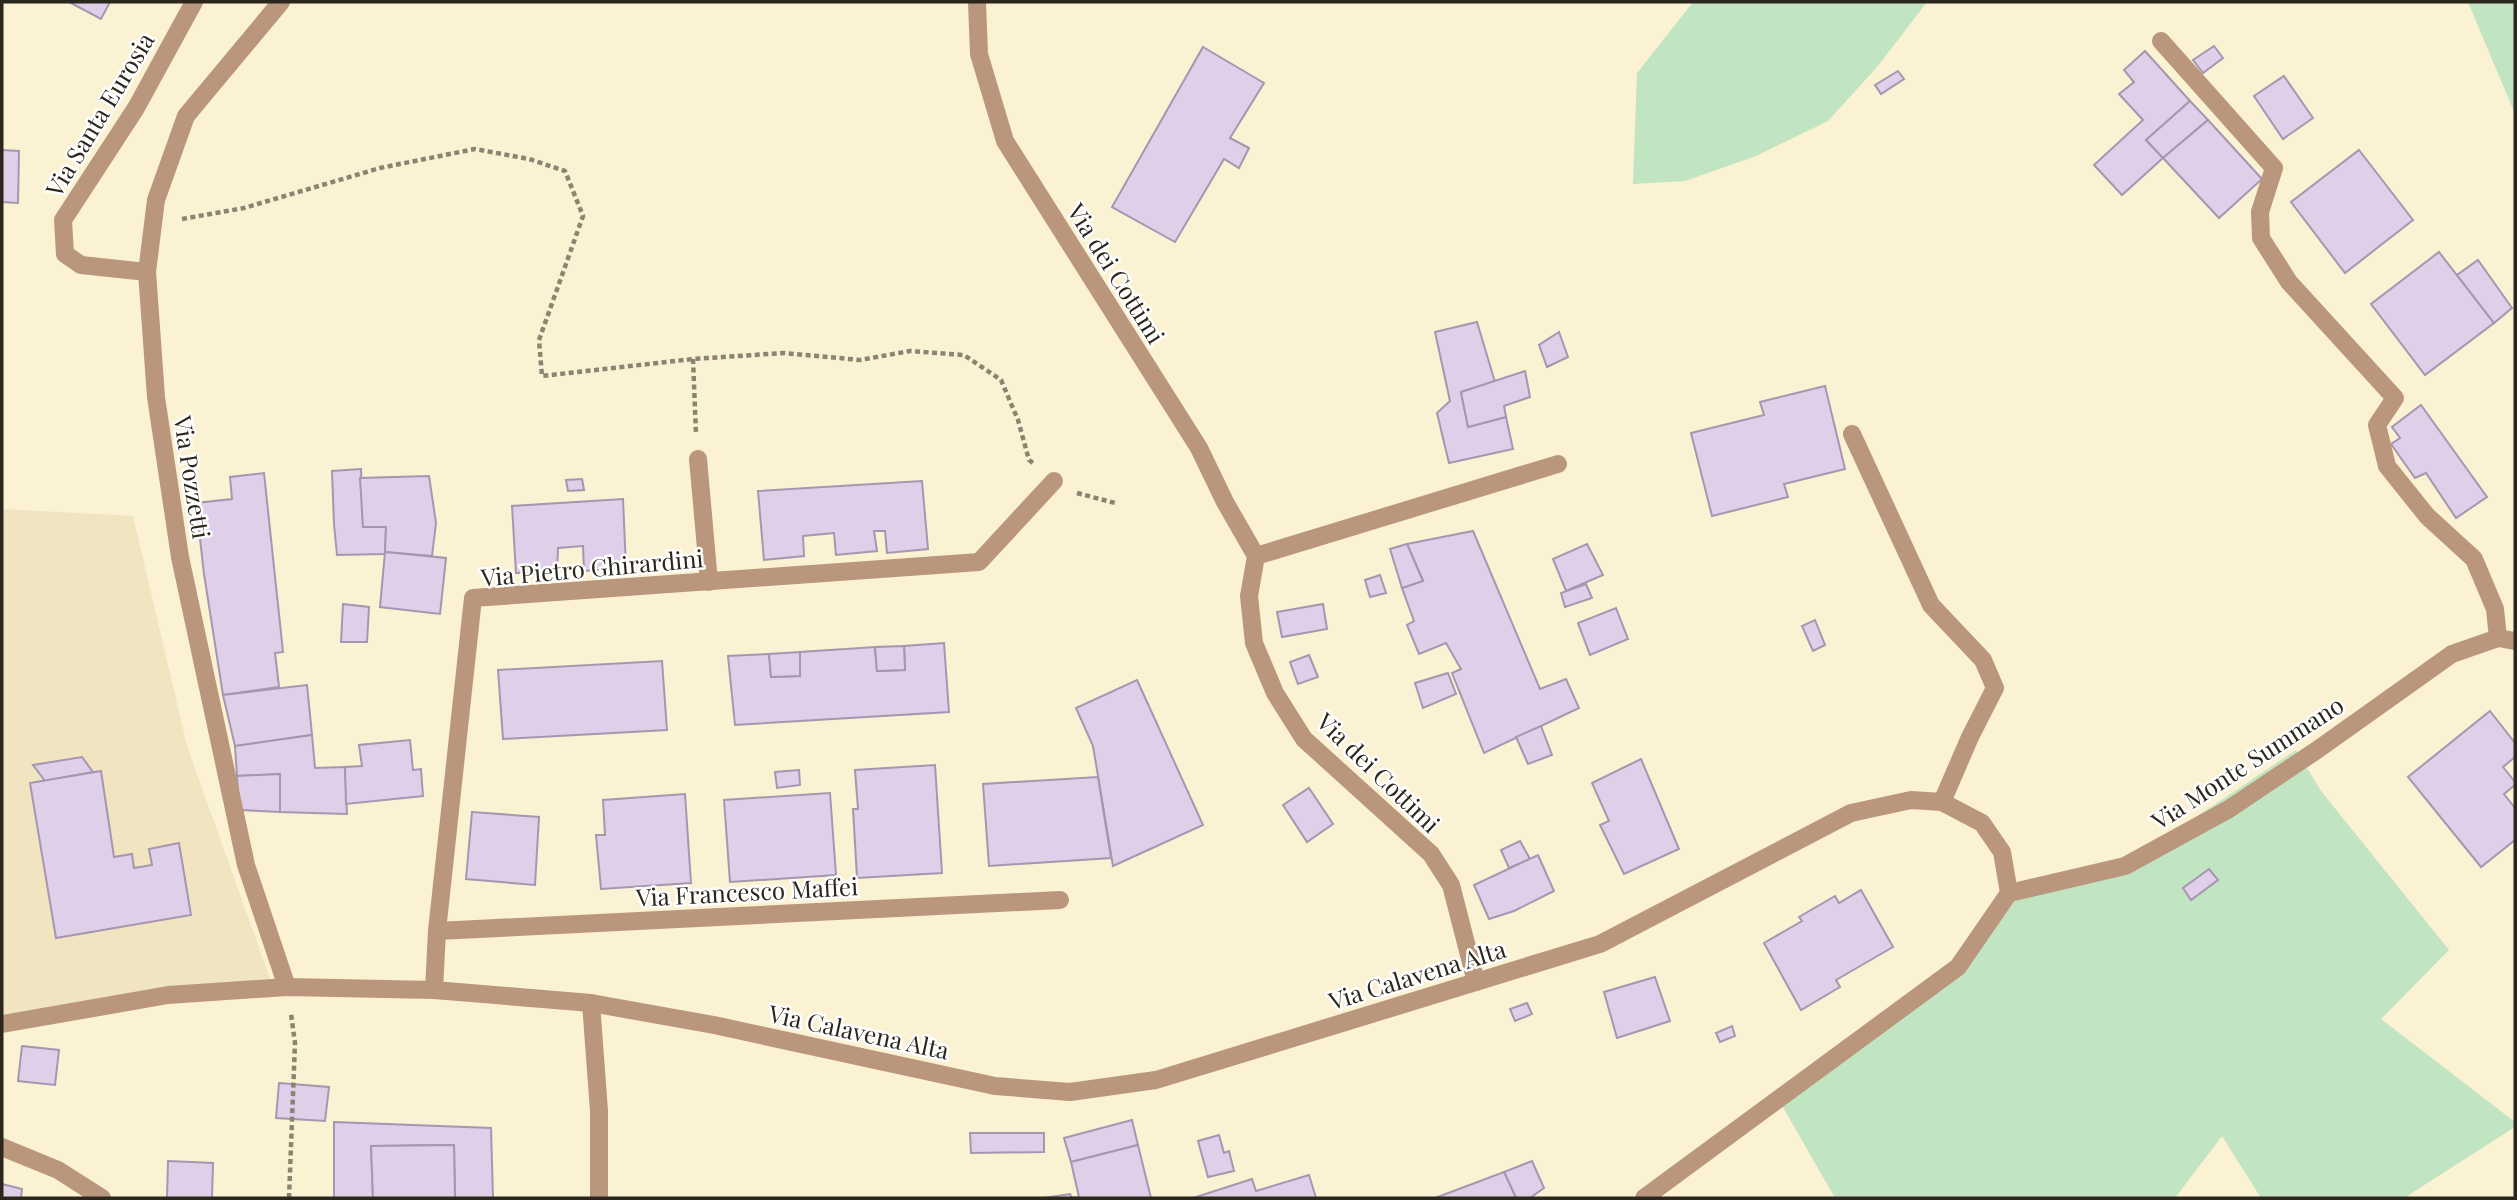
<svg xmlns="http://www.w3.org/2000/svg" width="2517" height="1200" viewBox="0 0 2517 1200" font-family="'Playfair Display',serif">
	<rect width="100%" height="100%" fill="#fbf1d3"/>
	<!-- built -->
	<polygon fill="#f1e4c0" points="2,509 133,516 187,746 272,984 117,1013 2,1029"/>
	<!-- green -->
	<g fill="#c1e4c3">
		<polygon points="1693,2 1927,2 1877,67 1828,121 1756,156 1685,181 1633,184 1637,73"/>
		<polygon points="2468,2 2515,2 2515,114"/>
		<polygon points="2296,750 2321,791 2449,950 2381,1019 2515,1122 2515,1127 2404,1198 2261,1198 2222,1136 2175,1198 1835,1198 1780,1102 1959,964 2011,892 2123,866"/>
	</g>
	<!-- building -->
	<g fill="#e0cfe9" stroke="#a696af" stroke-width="2">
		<polygon points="69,2 110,2 101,19"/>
		<polygon points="2214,46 2223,58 2203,73 2193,60"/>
		<polygon points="1203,47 1264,83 1230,138 1249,148 1239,168 1224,159 1175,242 1112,207"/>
		<polygon points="2145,51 2190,101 2146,140 2163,158 2122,195 2094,165 2143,120 2119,94 2134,82 2124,70"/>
		<polygon points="1898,71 1904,79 1881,94 1875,85"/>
		<polygon points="2284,76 2313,118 2283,139 2254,96"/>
		<polygon points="2190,101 2208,120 2163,158 2146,140"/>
		<polygon points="2208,120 2262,179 2219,218 2163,158"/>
		<polygon points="2,150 19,151 18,203 2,202"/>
		<polygon points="2359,150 2413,220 2345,273 2291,202"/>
		<polygon points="2439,252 2494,323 2425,375 2371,304"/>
		<polygon points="2478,260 2512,308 2494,323 2457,275"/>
		<polygon points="1477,322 1495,382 1461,392 1468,427 1506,417 1513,449 1449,463 1437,413 1450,401 1435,332"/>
		<polygon points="1559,332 1568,357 1547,367 1539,345"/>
		<polygon points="1525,371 1530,397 1504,406 1506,417 1468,427 1461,392"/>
		<polygon points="1825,386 1845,469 1784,484 1788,497 1712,516 1691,433 1764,415 1760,402"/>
		<polygon points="2421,405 2487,497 2456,518 2426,473 2415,478 2391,444 2400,438 2392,427"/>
		<polygon points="361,469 363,527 386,527 385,554 337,555 334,524 332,471"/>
		<polygon points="264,473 283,652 275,653 279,687 223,695 204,574 196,503 232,499 230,477"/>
		<polygon points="429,476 436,523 432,556 385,552 386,527 363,527 360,478"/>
		<polygon points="582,479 584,490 568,491 566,480"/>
		<polygon points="922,481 928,549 887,553 885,531 874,531 877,551 836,555 834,533 803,536 804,556 764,560 758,491"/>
		<polygon points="623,499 626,568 584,571 583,546 558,548 557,572 516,573 512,506"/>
		<polygon points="1473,531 1540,689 1566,679 1579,708 1484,753 1452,673 1461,669 1446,643 1419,654 1407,625 1414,621 1402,588 1423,581 1407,544"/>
		<polygon points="1407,544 1423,581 1402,588 1390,549"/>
		<polygon points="1587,544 1603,575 1566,591 1553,559"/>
		<polygon points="385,552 446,558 440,614 380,607"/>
		<polygon points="1380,575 1386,593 1370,597 1365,580"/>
		<polygon points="1586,584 1592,598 1565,607 1561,593"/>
		<polygon points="343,604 369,607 367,642 341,642"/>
		<polygon points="1323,604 1327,629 1282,637 1277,612"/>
		<polygon points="1616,608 1628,639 1590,655 1578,623"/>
		<polygon points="1815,620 1825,645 1813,651 1802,626"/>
		<polygon points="944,643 949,712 735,725 728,656 769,654 771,677 800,676 800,652 875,647 877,671 905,670 904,646"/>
		<polygon points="904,646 905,670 877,671 875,647"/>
		<polygon points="800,652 800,676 771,677 769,654"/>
		<polygon points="1309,655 1318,677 1298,684 1290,662"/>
		<polygon points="662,661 667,730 503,739 498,670"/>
		<polygon points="1448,673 1456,694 1423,708 1415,683"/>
		<polygon points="1137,680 1203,825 1113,866 1093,746 1076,708"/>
		<polygon points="307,685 312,735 235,746 223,695"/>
		<polygon points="2490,711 2515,743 2515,757 2503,767 2515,782 2515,785 2504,794 2515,808 2515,840 2481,867 2408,777"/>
		<polygon points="1541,726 1552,755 1528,764 1516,737"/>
		<polygon points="312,735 315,768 345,767 347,814 280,812 280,774 237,776 235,746"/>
		<polygon points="410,740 413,770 421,769 423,796 346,804 345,767 362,766 359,745"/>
		<polygon points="82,757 93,772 45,781 33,765"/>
		<polygon points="1641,759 1679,849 1624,874 1600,825 1609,821 1592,783"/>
		<polygon points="935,765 942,873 857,878 853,809 858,809 855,770"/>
		<polygon points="799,770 800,785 777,788 775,772"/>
		<polygon points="101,771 114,857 132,854 134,868 152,865 149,849 179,843 191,915 56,938 30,783"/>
		<polygon points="280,774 280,812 239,810 237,776"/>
		<polygon points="1098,777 1111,858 989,866 983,784"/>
		<polygon points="1309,788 1333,824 1307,842 1283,805"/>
		<polygon points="830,793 836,875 730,882 724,800"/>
		<polygon points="685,794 691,883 601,889 596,835 605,835 603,800"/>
		<polygon points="472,812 539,817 535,885 466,879"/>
		<polygon points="1520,841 1530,859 1509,868 1501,850"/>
		<polygon points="1538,855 1554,891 1514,911 1489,919 1474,885"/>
		<polygon points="2209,869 2218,880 2191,900 2183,888"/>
		<polygon points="1861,890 1893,947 1836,980 1840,987 1801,1010 1764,943 1802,921 1799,917 1835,896 1839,903"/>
		<polygon points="1655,977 1670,1021 1617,1038 1604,992"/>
		<polygon points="1527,1003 1532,1014 1515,1021 1510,1009"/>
		<polygon points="1732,1026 1735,1036 1720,1042 1716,1033"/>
		<polygon points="22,1046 59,1050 55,1085 18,1081"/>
		<polygon points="279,1083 329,1087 325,1121 276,1118"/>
		<polygon points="1132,1120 1138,1145 1071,1162 1064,1138"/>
		<polygon points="334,1122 491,1128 493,1198 455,1198 454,1145 371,1146 373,1198 334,1198"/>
		<polygon points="970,1133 1044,1133 1044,1152 971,1153"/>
		<polygon points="1219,1135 1224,1153 1229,1151 1234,1171 1208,1177 1198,1141"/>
		<polygon points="454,1145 455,1198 373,1198 371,1146"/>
		<polygon points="1138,1145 1151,1198 1043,1198 1070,1194 1072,1198 1079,1197 1071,1162"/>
		<polygon points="168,1161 213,1163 212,1198 167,1198"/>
		<polygon points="1532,1161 1544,1188 1530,1198 1516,1198 1504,1172"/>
		<polygon points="1504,1172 1516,1198 1435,1198"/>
		<polygon points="1309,1175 1316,1198 1193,1198 1252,1179 1256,1191"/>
		<polygon points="2,1184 22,1189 21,1198 2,1198"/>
	</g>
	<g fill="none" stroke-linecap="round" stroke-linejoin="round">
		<!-- path -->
		<g stroke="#8a8470" stroke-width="4.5" stroke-dasharray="5 3.5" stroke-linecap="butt">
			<polyline points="182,219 244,208 380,168 475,149 529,159 565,171 583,216 539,340 542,376 693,359 784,353 860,360 910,351 964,355 1001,380 1018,420 1029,460 1033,463"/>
			<polyline points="693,359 696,434"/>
			<polyline points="1077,493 1115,503"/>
			<polyline points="289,1198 295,1043 291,1014"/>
		</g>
		<!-- minor -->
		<g stroke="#ba977c" stroke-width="18">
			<polyline points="977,2 979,54 1005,141 1199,448 1225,502 1256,556"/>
			<polyline points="2161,41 2274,168 2260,212 2261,238 2289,282 2395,398 2377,425 2387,466 2427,516 2474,559 2495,609 2498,638"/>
			<polyline points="147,272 81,265 65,254 63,220 136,108 194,2"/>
			<polyline points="1852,434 1931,605 1983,660 1995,688 1970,737 1942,802"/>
			<polyline points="698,459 709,582"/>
			<polyline points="2009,893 2125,866 2229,809 2317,750 2452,654 2498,638 2515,641"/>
			<polyline points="437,931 1060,900"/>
			<polyline points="1476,982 1451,885 1431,854 1304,739 1275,693 1254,643 1249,596 1256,556 1558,464"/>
			<polyline points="434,990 437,931 473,598 979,562 1054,481"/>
			<polyline points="591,1003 599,1111 599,1198"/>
			<polyline points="2,1147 58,1170 102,1198"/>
		</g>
		<!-- tertiary -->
		<g stroke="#ba977c" stroke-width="18">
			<polyline points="281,2 186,116 156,200 147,272 156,397 180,557 246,865 287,987"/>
			<polyline points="2,1024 168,995 287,987 434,990 591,1003 714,1025 995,1086 1070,1092 1156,1080 1600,944 1851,813 1911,800 1942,802 1982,823 2002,852 2009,893 1958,967 1644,1198"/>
		</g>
	</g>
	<g text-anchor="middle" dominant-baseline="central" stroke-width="5" stroke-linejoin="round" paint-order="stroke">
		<!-- street labels -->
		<g font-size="24" fill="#2b271c" stroke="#fefefe">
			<text transform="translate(99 114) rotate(-59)">Via Santa Eurosia</text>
			<text transform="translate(1117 273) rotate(58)">Via dei Cottimi</text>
			<text transform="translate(193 477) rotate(81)">Via Pozzetti</text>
			<text transform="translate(592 567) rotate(-5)">Via Pietro Ghirardini</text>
			<text transform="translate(2247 762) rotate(-33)">Via Monte Summano</text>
			<text transform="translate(1379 772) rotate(44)">Via dei Cottimi</text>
			<text transform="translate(747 891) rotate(-3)">Via Francesco Maffei</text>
			<text transform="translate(1417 974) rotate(-17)">Via Calavena Alta</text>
			<text transform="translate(859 1031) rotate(12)">Via Calavena Alta</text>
		</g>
	</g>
	<!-- border -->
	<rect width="2517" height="1200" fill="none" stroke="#2b271c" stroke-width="7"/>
</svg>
